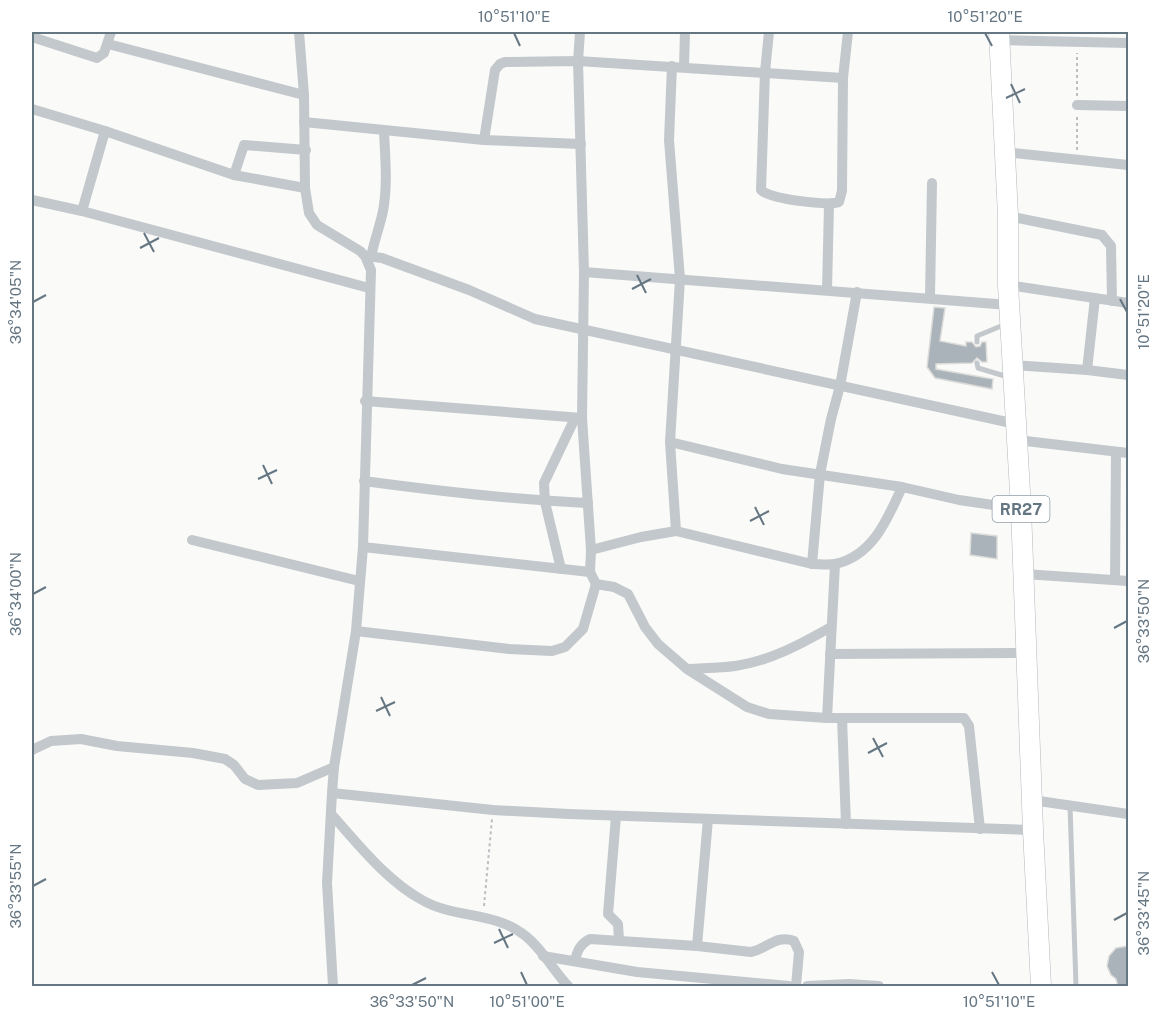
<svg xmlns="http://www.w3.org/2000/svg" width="1160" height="1018" viewBox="0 0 1160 1018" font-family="'Public Sans',sans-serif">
	<rect width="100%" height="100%" fill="#fafaf8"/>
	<!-- building -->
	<g fill="#aab3b9" stroke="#dcdcda" stroke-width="1.5">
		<polygon points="934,307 945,308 940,341 966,346 966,342 972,342 976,347 980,346 982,342 986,342 987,362 982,362 977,358 972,363 936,364 936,369 993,379 992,389 935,378 927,367"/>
		<polygon points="971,533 997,536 997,559 970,555"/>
		<polygon points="1128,946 1128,987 1118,987 1116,979 1111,975 1107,966 1109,956 1116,948"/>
	</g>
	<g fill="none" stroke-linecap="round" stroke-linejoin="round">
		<defs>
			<polyline id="highway" points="999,32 1008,216 1008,285 1021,509 1033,830 1041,986"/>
		</defs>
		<!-- highway casing -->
		<use href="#highway" stroke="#b4b9bd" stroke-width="21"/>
		<!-- path -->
		<g stroke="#bbbfc2" stroke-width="2" stroke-dasharray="3 3" stroke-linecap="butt">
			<polyline points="1077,96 1077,53"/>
			<polyline points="1077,150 1077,116"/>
			<polyline points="484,906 492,819"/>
		</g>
		<!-- lane -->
		<g stroke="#c3c8cc" stroke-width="5">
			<polyline points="977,342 977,336 1006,324"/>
			<polyline points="977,363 978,368 1008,377"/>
			<polyline points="1070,806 1076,986"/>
		</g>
		<!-- street -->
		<g stroke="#c3c8cc" stroke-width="10">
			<polyline points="299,32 304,95 305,188 309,213 317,225 360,251 365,256 371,270 363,547 356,631 334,767 332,793 327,883 333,986"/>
			<polyline points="580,32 578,61 584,272 582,418 591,550 590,572 596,584 614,587 628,594 645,627 658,644 687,669 747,707 769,714 827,718 964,718 969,726 980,829"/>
			<path d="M769,32L765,72L761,190C770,199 827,206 839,202L842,191L843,78L848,32"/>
			<polyline points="32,37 97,58 104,53 111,32"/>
			<polyline points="999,40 1128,43"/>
			<polyline points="108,44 304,95"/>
			<polyline points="672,66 669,140 680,279 670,442 676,531"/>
			<polyline points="684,67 685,32"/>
			<polyline points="1077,105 1128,106"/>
			<polyline points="32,109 105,131 234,175 305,188"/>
			<polyline points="304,122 484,140 581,144"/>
			<polyline points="105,131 82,211 369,288"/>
			<polyline points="484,140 495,70 500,64 505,62 578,61 843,78"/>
			<polyline points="1004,152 1128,165"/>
			<polyline points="234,175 244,145 306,150"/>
			<polyline points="32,200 82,211"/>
			<polyline points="1008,216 1102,235 1111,246 1112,301"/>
			<polyline points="365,256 382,258 469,290 535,319 1016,424"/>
			<path d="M371,257C374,241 380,226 383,211C388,184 385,157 384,130"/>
			<polyline points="584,272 1009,305"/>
			<polyline points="1008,285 1128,303"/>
			<polyline points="827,290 829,205"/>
			<polyline points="930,298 932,183"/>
			<polyline points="1012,365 1087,370 1128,375"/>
			<polyline points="1087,370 1095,298"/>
			<polyline points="365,401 582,418"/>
			<polyline points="1017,440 1128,453"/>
			<polyline points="670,442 782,469 902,487 959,500 1021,509"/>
			<path d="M364,481C438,491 513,500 588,503"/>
			<polyline points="192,540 359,581"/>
			<polyline points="363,547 590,572"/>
			<path d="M591,550L641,537L676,531L812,564C819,564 828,565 835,564C873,556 888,518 902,487"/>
			<polyline points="812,564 820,474 831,419 840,386 857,292"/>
			<polyline points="561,569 545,502 544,483 575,418"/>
			<polyline points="1024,574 1128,581"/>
			<polyline points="1115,580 1116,452"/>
			<polyline points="356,631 509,649 552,651 565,647 583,629 596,584"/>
			<polyline points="830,654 1026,653"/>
			<path d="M688,669C703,668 720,668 735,666C770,661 801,644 831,627"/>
			<polyline points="827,718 835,564"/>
			<polyline points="842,718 846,824"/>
			<polyline points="32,750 51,741 81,739 117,746 193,753 225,759 234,765 245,779 258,785 297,783 334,767"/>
			<polyline points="332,793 493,810 569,814 1033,830"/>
			<polyline points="1032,800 1128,814"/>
			<path d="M332,815C359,845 386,880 422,900C453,918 494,912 523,934C541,947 553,970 568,986"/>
			<polyline points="616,816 608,914 618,924 619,940"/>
			<polyline points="697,946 708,819"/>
			<polyline points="543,956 637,972 789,986"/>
			<path d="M575,961C577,951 580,944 590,939L697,946L751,952C767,949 776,934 794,941L799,952L796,986"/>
			<polyline points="807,986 849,984 879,986"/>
		</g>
		<!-- highway -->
		<use href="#highway" stroke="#fff" stroke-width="20"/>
	</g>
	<!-- ticks -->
	<path fill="none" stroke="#657683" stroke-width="2" d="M514,33L520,46M985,33L992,46M1011,84L1020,103M1006,98L1025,89M144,233L154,252M140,248L159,238M637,275L646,293M632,289L651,279M1120,299L1127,312M33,302L46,295M263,465L272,484M258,479L277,470M755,507L764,525M750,521L769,511M33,594L46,587M1114,628L1127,621M381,697L390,716M376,711L395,702M873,738L883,757M868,753L887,743M33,886L46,879M1114,920L1127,913M499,929L508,948M494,943L513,934M521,972L527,985M992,972L999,985M412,985L426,978"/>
	<g text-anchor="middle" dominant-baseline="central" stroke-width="6" stroke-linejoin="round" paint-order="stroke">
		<!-- shield labels -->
		<rect fill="#fff" stroke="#939fa8" stroke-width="1.5" x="992.5" y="496" width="57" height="26" rx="4.5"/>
		<g font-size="16" font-weight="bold" fill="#657683">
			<text x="1021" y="509">RR27</text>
		</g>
	</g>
	<!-- border -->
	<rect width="1160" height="1018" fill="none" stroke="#ffffff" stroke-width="66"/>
	<rect x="33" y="33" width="1094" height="952" fill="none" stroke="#657683" stroke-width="2"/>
	<g font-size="15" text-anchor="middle" fill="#657683">
		<text x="514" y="22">10°51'10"E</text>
		<text x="985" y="22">10°51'20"E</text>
		<text transform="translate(16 302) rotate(-90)" y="5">36°34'05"N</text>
		<text transform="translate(1144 312) rotate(-90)" y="5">10°51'20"E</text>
		<text transform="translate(16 594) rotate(-90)" y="5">36°34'00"N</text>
		<text transform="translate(1144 621) rotate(-90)" y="5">36°33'50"N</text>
		<text transform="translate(16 886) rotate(-90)" y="5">36°33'55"N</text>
		<text transform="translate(1144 913) rotate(-90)" y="5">36°33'45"N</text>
		<text x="412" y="1007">36°33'50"N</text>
		<text x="527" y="1007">10°51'00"E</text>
		<text x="999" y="1007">10°51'10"E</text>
	</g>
</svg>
